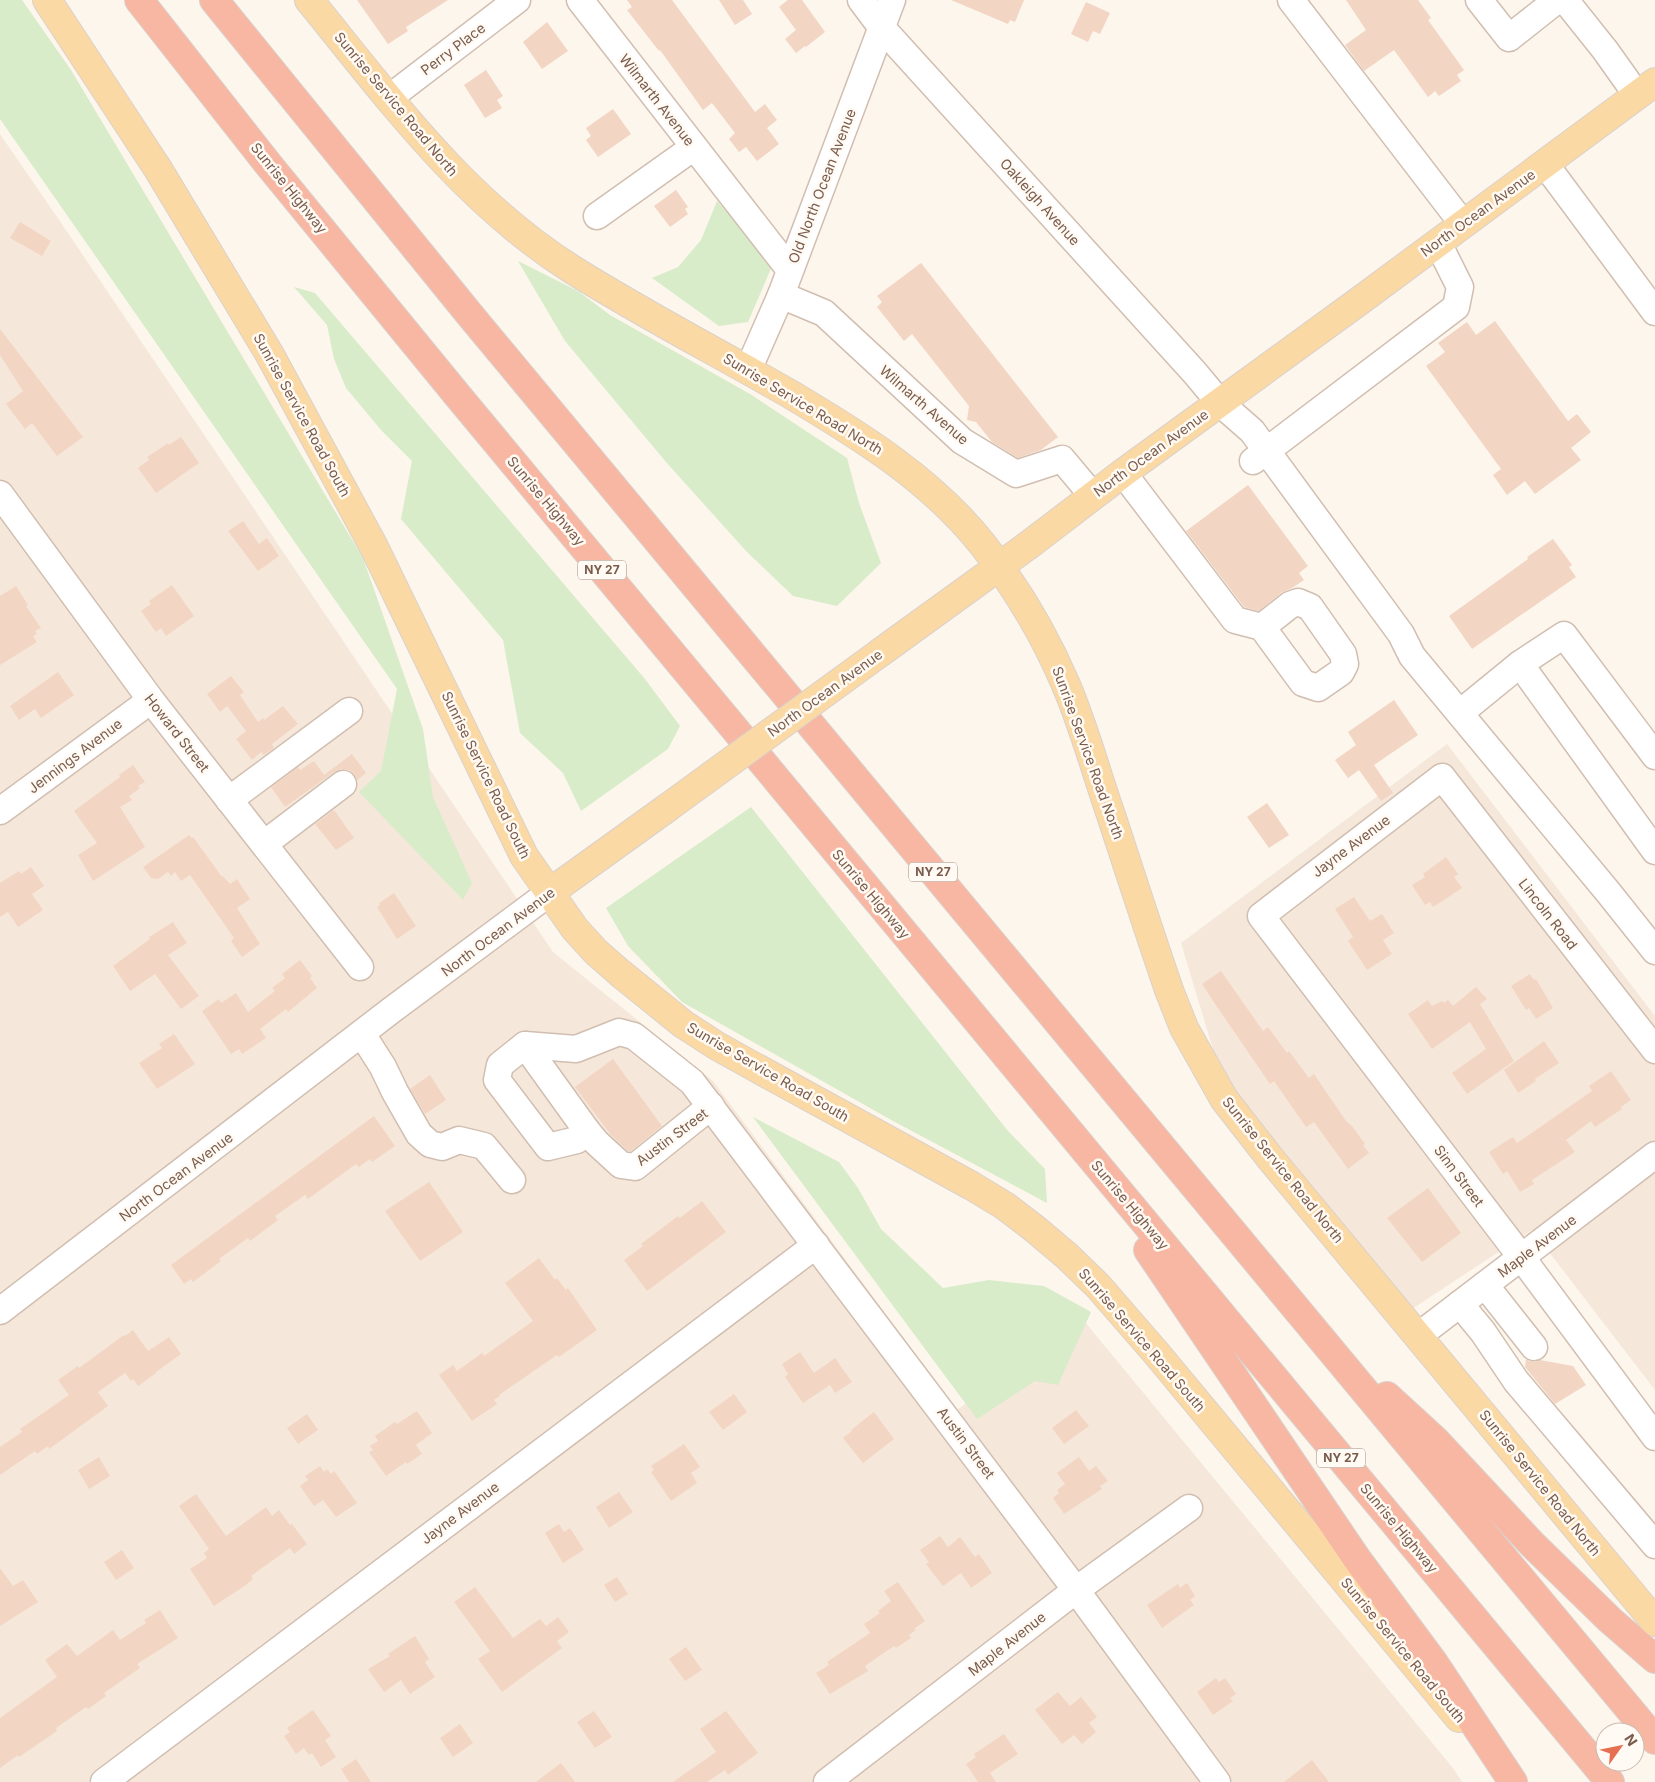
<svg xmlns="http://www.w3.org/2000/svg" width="1655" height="1782" viewBox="0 0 1655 1782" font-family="Inter,sans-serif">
  <rect width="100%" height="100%" fill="#fdf6ec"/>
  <!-- residential -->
  <g fill="#f5e8da">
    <path d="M0,134l68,99 485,719 160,129 244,329 123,-94 373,452 9,14h-1462z"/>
    <path d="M1447,744l208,272v374l-123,-160 -120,79 -191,-233 -40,-133z"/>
  </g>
  <!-- green -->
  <g fill="#d8ecc9">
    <path d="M0,0h22l49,70 292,488 60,171 10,68 39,86 -9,17 -104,-108 22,-21 16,-82 -397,-570z"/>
    <path d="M717,201l56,63 -25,58 -29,4 -67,-48 26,-11 23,-27z"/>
    <path d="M518,261l60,30 32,24 140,79 97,64 12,45 22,60 -44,43 -44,-10 -47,-45 -80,-89 -101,-121z"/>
    <path d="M294,287l21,6 330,386 35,47 -12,23 -87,62 -18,-38 -43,-40 -17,-93 -102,-121 11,-58 -31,-31 -35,-42 -12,-29 -7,-34z"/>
    <path d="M751,807l257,324 37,38 2,34 -154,-82 -211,-119 -54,-56 -22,-38z"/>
    <path d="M753,1117l86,45 19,26 23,41 62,59 46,-8 55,6 47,26 -33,73 -23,-4 -58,38z"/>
  </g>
  <!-- building -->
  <g fill="#f3d5c3">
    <path d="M357,0h91l-42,27 2,4 -20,13z"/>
    <path d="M627,0h45l83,112 10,-8 12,16 -10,8 12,16 -22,17 -11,-14 -7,5 -10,-13 6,-6 -23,-30 -9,7 -43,-60 -1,1 -32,-41 5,-3z"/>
    <path d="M719,0h24l9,14 -17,11z"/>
    <path d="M788,0h14l23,32 -19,15 -1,-1 -9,7 -11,-14 11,-9 -17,-23z"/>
    <path d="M951,0h73l-9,22 -5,-2 -2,4z"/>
    <path d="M1346,0h72l13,18 -3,2 36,50 -7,5 4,6 -22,15 -4,-5 -7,6 -34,-47 -30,21 -19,-26 21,-15z"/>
    <path d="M1086,2l24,11 -10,21 -7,-3 -5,11 -17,-8z"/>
    <path d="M547,22l21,29 -26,18 -19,-27z"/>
    <path d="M486,70l17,26 -6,4 5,8 -17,10 -21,-33z"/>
    <path d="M613,109l18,25 -33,23 -12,-17 5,-4 -5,-8z"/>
    <path d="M676,190l12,17 -3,2 3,5 -18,13 -16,-21z"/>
    <path d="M20,222l31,19 -9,15 -32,-18z"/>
    <path d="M921,263l137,174 -17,13 -23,8 -26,-16 -16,-20 -9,-2 2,-14 -57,-72 -8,7 -27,-34 5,-5 -5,-6z"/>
    <path d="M1495,321l73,100 9,-7 14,18 -20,16 10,12 -46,34 -10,-13 -18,14 -14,-20 8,-6 -75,-103 19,-14 -7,-9 29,-21 9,13z"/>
    <path d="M0,329l83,108 -26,19 -25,-33 -7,6 -19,-25 17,-13 -23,-36z"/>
    <path d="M181,437l18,26 -43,30 -18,-25 11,-8 -2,-3 21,-14 1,2z"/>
    <path d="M1248,485l60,81 -9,7 5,7 -12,8 -11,5 -22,18 -15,-4 -58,-76z"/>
    <path d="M243,521l16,23 8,-6 12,18 -21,15 -30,-40z"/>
    <path d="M1553,539l19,26 -3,2 7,10 -104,72 -23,-33 79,-57 -1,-2z"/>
    <path d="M172,585l22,31 -28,20 -5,-8 -5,4 -15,-21 10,-7 -2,-3z"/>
    <path d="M16,586l12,19 -2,1 15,22 -6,3 2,3 -4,2 4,6 -37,23v-69z"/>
    <path d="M58,672l16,23 -33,23 -6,-9 -16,11 -9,-14z"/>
    <path d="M231,676l13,16 -4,3 18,27 5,-4 1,2 19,-14 15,18 -26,20 2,4 -10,7 -3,-3 -9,8 -16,-21 10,-8 -19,-25 -7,6 -13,-18z"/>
    <path d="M1394,700l24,35 -44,30 19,28 -12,8 -22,-31 -11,8 -13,-18 21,-15 -8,-13z"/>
    <path d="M352,754l14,19 -9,7 -2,-5 -6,-5 -8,-1 -7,3 -49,35 -14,-20 27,-20 2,3 14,-9 10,14z"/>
    <path d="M133,765l12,17 -7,4 2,2 -11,8 3,4 -12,7 25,40 -52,34 -15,-26 19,-12 -23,-32 46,-34 -1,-2z"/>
    <path d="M1267,803l22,32 -20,13 -22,-31z"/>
    <path d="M334,810l20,28 -18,12 -21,-26z"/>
    <path d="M189,835l3,3 1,-1 29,40 1,-1 7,8 7,-5 13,20 -13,9 23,36 -18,13 -11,-16 3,-3 -44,-63 -9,6 -6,-9 -4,4 -3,-4 -10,7 -7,-1 -8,-11z"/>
    <path d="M1446,857l12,17 -4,3 8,11 -29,19 -3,-5 -5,3 -13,-20 13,-8 -2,-3z"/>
    <path d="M31,867l13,19 -12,8 11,16 -25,17 -10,-15 -8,5v-34l19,-12 2,3z"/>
    <path d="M394,893l22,33 -19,13 -20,-32 3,-2 -1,-2z"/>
    <path d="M1354,897l16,24 12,-7 12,19 -11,7 9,14 -25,16 -19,-29 5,-4 -18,-28z"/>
    <path d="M173,922l14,21 -19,12 31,41 -18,13 -26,-35 -25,17 -17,-25 37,-27 -1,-2z"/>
    <path d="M300,960l12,16 -2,2 7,10 -29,24 -2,-3 -26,20 6,9 -24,16 -3,-5 -8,5 -29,-43 17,-12 2,4 15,-10 12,19 27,-21 -3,-3 13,-10 -3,-4z"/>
    <path d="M1221,971l42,60 5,-4 19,26 2,-2 20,27 5,-4 32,47 6,5 13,18 -2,1 6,8 -21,16 -34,-47 -8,5 -32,-46 -4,3 -57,-83 -11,-17z"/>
    <path d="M1530,974l4,6 2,-1 17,29 -17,11 -7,-11 -3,2 -15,-24z"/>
    <path d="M1476,987l11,12 -7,5 34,57 -47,33 -15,-21 34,-24 -16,-27 -38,27 -24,-35 20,-14 4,6 10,-5 2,2 4,-3 5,6z"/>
    <path d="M174,1034l21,30 -38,25 -18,-26 23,-15 -3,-4z"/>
    <path d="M1544,1041l15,22 -24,16 1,2 -18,12 -14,-23z"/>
    <path d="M613,1059l49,67 -31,25h-3l-17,-16 -36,-48z"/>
    <path d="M1611,1071l20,29 -10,7 1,2 -27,18 -4,-6 -25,19 9,12 -43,28 2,4 -14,8 -13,-21 -4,3 -14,-22 24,-15 4,6 75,-52 -3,-5z"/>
    <path d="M430,1075l16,25 -21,14 -15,-25z"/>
    <path d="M374,1116l21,30 -23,16 -2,-3 -11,8 -3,-3 -48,35 -3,-4 -30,21 3,4 -28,21 -2,-3 -29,21 2,2 -28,21 -2,-3 -7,5 -13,-19z"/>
    <path d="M429,1182l34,50 -43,29 -35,-50z"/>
    <path d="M1428,1188l33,45 -39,29 -35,-44z"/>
    <path d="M702,1201l24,31 -79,59 -23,-31 19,-14 -2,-2 37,-28 2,2z"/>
    <path d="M539,1258l16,22 2,-2 9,12 2,-2 29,42 -38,27 -2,-2 -58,40 1,1 -6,4 3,4 -25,17 -33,-46 14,-10 4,6 25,-18 2,3 49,-35 -28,-38z"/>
    <path d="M133,1330l15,21 21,-14 12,17 -25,18v1l-18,13 -5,-7 -2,2 -6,-8 -27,19 10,14 -59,43 -1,-3 -11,8 -2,-3 -35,24v-28l22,-15 -2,-3 49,-34 -11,-15 20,-14 1,2 45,-33 1,1z"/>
    <path d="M800,1352l14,21 21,-15 17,24 -17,11 -5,-8 -27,18 -18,-26 3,-3 -6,-10z"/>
    <path d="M1526,1359l3,2 7,1 4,-2 33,6 13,19 -31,19 -30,-37z"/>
    <path d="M734,1394l13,18 -24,18 -14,-18z"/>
    <path d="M1076,1410l13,16 -25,18 -12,-16z"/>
    <path d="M417,1411l15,22 -16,12 6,9 -15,10 -1,-2 -20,14 -17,-24 4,-2 -3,-4 8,-5 -3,-5 20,-14 2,2z"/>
    <path d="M874,1412l20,27 -31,24 -20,-25 9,-7 -1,-1z"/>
    <path d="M307,1414l11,16 -20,14 -11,-16z"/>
    <path d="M684,1444l16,23 -9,6 6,10 -26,18 -20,-29 3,-2 -3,-4z"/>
    <path d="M99,1457l11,19 -21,13 -11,-19z"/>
    <path d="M1079,1457l10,14 7,-5 12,15 -8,5 2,3 -38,25 -11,-16 6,-5 -2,-3 8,-6 -8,-11z"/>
    <path d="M320,1466l4,6 3,-3 4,5 3,-3 23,32 -21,14 -13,-17 -9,6 -14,-20 8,-6 -3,-4z"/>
    <path d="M619,1492l14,20 -24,16 -13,-21z"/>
    <path d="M196,1494l30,42 40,-29 6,9 7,-6 11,15 2,-1 15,20 -13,10 -4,-6 -39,28 2,3 -7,6 -32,21 -24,-37 17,-11 -3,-5 5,-4 -30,-43z"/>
    <path d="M559,1524l5,8 6,-4 14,22 -21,13 -18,-30z"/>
    <path d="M940,1536l8,11 12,-10 15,20 4,-3 13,19 -21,15 -10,-15 -18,13 -17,-22 3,-2 -9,-12z"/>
    <path d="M122,1550l12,18 -18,12 -12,-18z"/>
    <path d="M0,1568l13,18 10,-6 15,22 -38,24z"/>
    <path d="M617,1577l11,17 -13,8 -11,-17z"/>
    <path d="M898,1582l27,39 -11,8 2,1 -7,5 2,3 -15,10 -2,-2 -29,20 3,5 -38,23 -14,-21 13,-8 -2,-3 43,-29 -6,-9 16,-11 -2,-2 13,-10 -7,-10z"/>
    <path d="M1187,1583l8,13 -5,4 4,5 -32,23 -15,-23 31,-21 2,4z"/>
    <path d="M475,1587l38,51 27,-19 6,7 12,-9 11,15 -12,9 5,7 -60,44 -24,-33 12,-8 -36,-49z"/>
    <path d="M160,1610l18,28 -41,26 3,4 -36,25 2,3 -18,13 -2,-2 -30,21 1,3 -38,26 -1,-2 -18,13v-50l57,-41 -12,-17 22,-16 10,12 36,-26 7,10 26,-17 -2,-3z"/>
    <path d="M415,1636l14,23 -4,3 10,15 -25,17 -9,-14 -17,12 -16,-23 22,-13 -2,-2z"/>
    <path d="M686,1647l16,23 -17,11 -16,-22z"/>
    <path d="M1216,1678l3,4 6,-4 11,16 -6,4 3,3 -20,14 -16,-23z"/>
    <path d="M1058,1692l12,14 11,-9 16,20 -8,6 7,9 -14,12 -8,-9 -12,9 -27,-34z"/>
    <path d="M313,1710l18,26 -6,4 11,17 -15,10 -9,-14 -3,2 -5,-7 -8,6 -12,-18 6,-4 -3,-4z"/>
    <path d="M594,1711l18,26 -17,11 -18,-26z"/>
    <path d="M726,1711l32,42 -30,22 -3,-5 -18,12h-34l43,-30 -16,-23z"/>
    <path d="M460,1724l13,19 -20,14 -13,-19z"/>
    <path d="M1004,1734l14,20 -28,19 6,9h-18l-12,-18 10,-7 -2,-3z"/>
    <path d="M356,1759l15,23h-22l-8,-13z"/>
    <path d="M1312,1760l17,22h-45z"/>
    <path d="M561,1763l14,19h-39z"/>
  </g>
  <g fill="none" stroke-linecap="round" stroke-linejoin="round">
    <defs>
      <g id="minor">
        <path d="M580,0l210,270"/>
        <path d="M861,0l21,28 313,345 25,30 32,28 149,203 11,22 196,236 47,59"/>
        <path d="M1291,0l172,224"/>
        <path d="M1479,0l30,38 48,-38"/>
        <path d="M1565,0l40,50 32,45"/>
        <path d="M389,98l128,-98"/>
        <path d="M1545,164l110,148"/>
        <path d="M597,216l97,-69"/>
        <path d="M781,295l43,18 138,128 54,33 46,-15 31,37"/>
        <path d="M748,370l33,-75 111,-295"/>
        <path d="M1253,461l203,-154 4,-20 -22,-44"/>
        <path d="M1123,473l112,147 27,7 41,56 15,5 23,-16 4,-8 -2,-10 -33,-47 -12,-5 -8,3 -28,22"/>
        <path d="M0,494l151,206 209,267"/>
        <path d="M1460,713l60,-49"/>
        <path d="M1655,756l-91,-121 -44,29 135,187"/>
        <path d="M229,800l120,-89"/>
        <path d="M0,811l151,-111"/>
        <path d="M264,844l79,-60"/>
        <path d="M362,1034l21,33 12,25 24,42 11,10 12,3 17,-7 25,6 28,34"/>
        <path d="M525,1045l62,86 10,12 24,22 14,2 76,-61"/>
        <path d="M1655,1050l-213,-273 -181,139 261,342 133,179"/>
        <path d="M587,1131l-10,9 -29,7 -51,-67 3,-15 25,-20 51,4 43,-17 15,4 58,46 384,508 141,192"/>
        <path d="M1485,1285l49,62"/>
        <path d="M1460,1304l23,28 33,49 139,164"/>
        <path d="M0,1311l393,-302 156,-116"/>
        <path d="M1418,1336l237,-181"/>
        <path d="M104,1782l712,-537"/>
        <path d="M827,1782l249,-192 113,-82"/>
      </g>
      <g id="major">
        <path d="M47,0l111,169 112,186 104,192 150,309 51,73 21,23 24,21 63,51 34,22 36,20 219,120 33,20 30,23 32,27 31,30 59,68 302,364"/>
        <path d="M309,0c80,98 153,199 261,268 71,45 147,84 220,126 69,41 142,86 193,151 33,42 62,91 83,140 18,42 30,87 45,130 19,58 38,117 58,175l15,38 40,71 46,59 385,464"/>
        <path d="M881,652l149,-108 93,-71 235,-171 297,-220"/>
        <path d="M549,893l118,-85"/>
      </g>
      <g id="highway">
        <path d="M139,0l129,164 190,232 1152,1386"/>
        <path d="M214,0l256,315 1185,1425"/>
        <path d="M1148,1250l209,309 77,104 79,119"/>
        <path d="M1387,1396l48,44 97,104 78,76 45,39"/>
      </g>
    </defs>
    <!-- minor casing -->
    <use href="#minor" stroke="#d1beb0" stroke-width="29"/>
    <!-- major casing -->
    <use href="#major" stroke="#dad1cd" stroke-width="30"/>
    <!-- highway casing -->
    <use href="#highway" stroke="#dad1cd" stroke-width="30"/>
    <!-- minor -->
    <use href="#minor" stroke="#fff" stroke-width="26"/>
    <!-- major -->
    <use href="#major" stroke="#fbd9a5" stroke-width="28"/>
    <!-- highway -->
    <use href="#highway" stroke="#f7b7a3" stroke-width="28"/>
    <defs>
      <path id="major-bridge" d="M667,808l214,-156"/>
    </defs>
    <!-- major-bridge casing -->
    <use href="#major-bridge" stroke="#dad1cd" stroke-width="30" stroke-linecap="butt"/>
    <!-- major-bridge -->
    <use href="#major-bridge" stroke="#fbd9a5" stroke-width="28"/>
  </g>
  <g text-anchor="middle" stroke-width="5" stroke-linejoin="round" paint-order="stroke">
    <!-- shield labels -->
    <g fill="#fffaf3" stroke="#a28b7f" stroke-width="1">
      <rect x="578" y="560.5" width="48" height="19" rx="4"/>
      <rect x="909" y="862.5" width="48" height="19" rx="4"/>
      <rect x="1317" y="1448.5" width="48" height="19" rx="4"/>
    </g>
    <g font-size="12" font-weight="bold" fill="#7a5c4d">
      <text x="602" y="574">NY 27</text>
      <text x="933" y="876">NY 27</text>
      <text x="1341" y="1462">NY 27</text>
    </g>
    <!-- street labels -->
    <g font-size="14" fill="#7a5c4d" stroke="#fffaf3">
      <text transform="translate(453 49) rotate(-37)" y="5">Perry Place</text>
      <text transform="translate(657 100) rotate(52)" y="5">Wilmarth Avenue</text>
      <text transform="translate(396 104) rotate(50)" y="5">Sunrise Service Road North</text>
      <text transform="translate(822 186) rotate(-69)" y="5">Old North Ocean Avenue</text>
      <text transform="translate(289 188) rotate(51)" y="5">Sunrise Highway</text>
      <text transform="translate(1040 202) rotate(48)" y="5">Oakleigh Avenue</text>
      <text transform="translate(1478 213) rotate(-36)" y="5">North Ocean Avenue</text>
      <text transform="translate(803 404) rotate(31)" y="5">Sunrise Service Road North</text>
      <text transform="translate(924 405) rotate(41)" y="5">Wilmarth Avenue</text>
      <text transform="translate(302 415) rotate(61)" y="5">Sunrise Service Road South</text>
      <text transform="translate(1151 453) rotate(-36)" y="5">North Ocean Avenue</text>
      <text transform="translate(546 501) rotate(50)" y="5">Sunrise Highway</text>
      <text transform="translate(825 693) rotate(-36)" y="5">North Ocean Avenue</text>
      <text transform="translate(177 733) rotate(52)" y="5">Howard Street</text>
      <text transform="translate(1088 753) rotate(70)" y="5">Sunrise Service Road North</text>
      <text transform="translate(75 756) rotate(-37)" y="5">Jennings Avenue</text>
      <text transform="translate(486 775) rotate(64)" y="5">Sunrise Service Road South</text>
      <text transform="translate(1351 846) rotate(-37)" y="5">Jayne Avenue</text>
      <text transform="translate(871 894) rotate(50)" y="5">Sunrise Highway</text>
      <text transform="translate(1548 914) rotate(52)" y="5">Lincoln Road</text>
      <text transform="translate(498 932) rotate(-37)" y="5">North Ocean Avenue</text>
      <text transform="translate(768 1072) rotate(30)" y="5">Sunrise Service Road South</text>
      <text transform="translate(672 1137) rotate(-37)" y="5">Austin Street</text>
      <text transform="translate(1283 1170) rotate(51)" y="5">Sunrise Service Road North</text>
      <text transform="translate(1459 1176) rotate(53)" y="5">Sinn Street</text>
      <text transform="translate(176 1177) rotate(-37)" y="5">North Ocean Avenue</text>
      <text transform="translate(1130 1205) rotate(50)" y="5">Sunrise Highway</text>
      <text transform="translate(1537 1246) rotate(-37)" y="5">Maple Avenue</text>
      <text transform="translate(1142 1340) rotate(49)" y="5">Sunrise Service Road South</text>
      <text transform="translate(966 1443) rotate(53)" y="5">Austin Street</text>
      <text transform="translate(1540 1483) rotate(51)" y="5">Sunrise Service Road North</text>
      <text transform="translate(460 1513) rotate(-37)" y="5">Jayne Avenue</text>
      <text transform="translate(1399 1528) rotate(50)" y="5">Sunrise Highway</text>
      <text transform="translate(1007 1644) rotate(-38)" y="5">Maple Avenue</text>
      <text transform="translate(1403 1650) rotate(50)" y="5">Sunrise Service Road South</text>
    </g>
  </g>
  <!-- north arrow -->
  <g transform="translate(1620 1747) rotate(57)"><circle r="24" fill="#fffaf3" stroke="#cabbb1"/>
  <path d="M0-4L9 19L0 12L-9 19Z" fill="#e76f51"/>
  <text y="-8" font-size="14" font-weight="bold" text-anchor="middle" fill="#7a5c4d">N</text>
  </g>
</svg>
